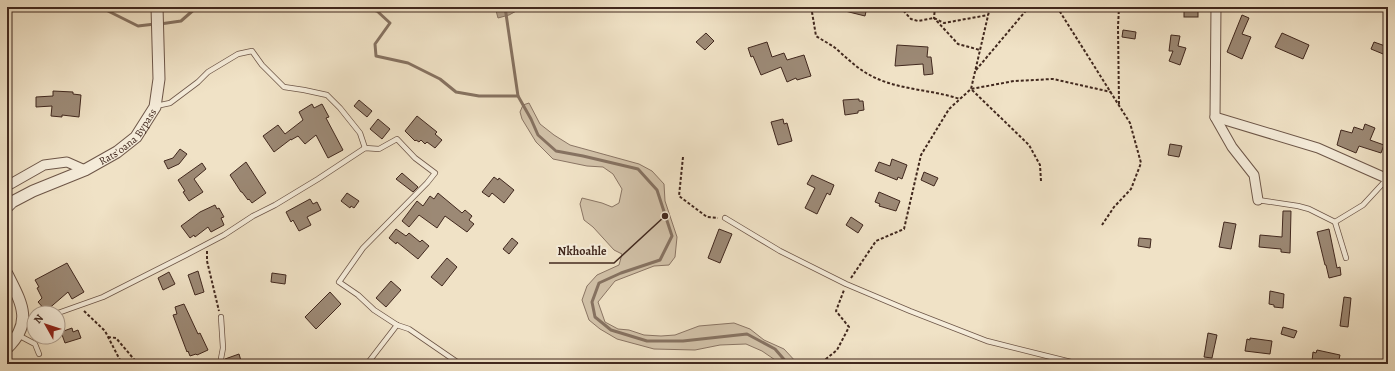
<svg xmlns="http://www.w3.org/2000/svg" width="1395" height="371" viewBox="0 0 1395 371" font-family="Alegreya,serif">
  <rect width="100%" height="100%" fill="#f0e2c6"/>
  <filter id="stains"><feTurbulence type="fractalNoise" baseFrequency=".005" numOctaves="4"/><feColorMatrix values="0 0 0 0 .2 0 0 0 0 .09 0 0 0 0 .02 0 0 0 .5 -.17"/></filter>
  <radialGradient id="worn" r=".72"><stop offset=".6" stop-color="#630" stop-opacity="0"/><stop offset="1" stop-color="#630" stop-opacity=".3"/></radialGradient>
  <!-- green -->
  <path fill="#d2c2a9" stroke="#8a7564" d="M529,103l11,21 14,11 16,10 69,19 13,7 12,13 1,17 12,36 -2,20 -6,8 -15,1 -39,15 -17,21 7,20 13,7 11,1 15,5 17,1 14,-1 24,-9 35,-3 16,6 14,11 20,9 14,15h-17l-19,-13 -16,-7 -26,1 -25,5 -41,-1 -37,-10 -17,-10 -11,-9 -7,-20 5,-14 10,-11 22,-10 3,-11 -8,-4 -21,-23 -9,-7 -4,-16 2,-6 20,5 10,4 7,-4 3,-14 -9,-15 -10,-7 -16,-1 -34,-7 -17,-17 -14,-23 -2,-7 3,-7z"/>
  <!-- water -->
  <path fill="#b4a38d" stroke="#867261" d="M495,7h23l2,2 -11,6 -11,3z"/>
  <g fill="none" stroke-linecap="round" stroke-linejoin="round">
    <!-- stream -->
    <g stroke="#867261" stroke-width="3">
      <path d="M93,7l11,2 34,17 17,-2"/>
      <path d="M320,7l1,2 9,-2"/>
      <path d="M362,7l15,4 13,12 -15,21 1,12 32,7 32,16 16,13 23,4h39"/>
      <path d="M505,7l13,89 13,23 7,16 18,16 27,5 55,13 19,21 15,46 -12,24 -39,13 -22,10 -7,19 3,15 16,13 36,11h36l64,-7 28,15 13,15"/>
      <path d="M7,9l11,-2"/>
      <path d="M160,24l21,-3 16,-14"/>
    </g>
  </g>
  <!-- building -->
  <g fill="#9c8975" stroke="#41281e">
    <path d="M841,7h26l-2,9 -24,-6z"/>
    <rect x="1184" y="9" width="14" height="8"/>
    <path d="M1242,15l7,3 -7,16 9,3 -9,22 -15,-7z"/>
    <path d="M1123,30l13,2 -1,7 -13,-2z"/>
    <path d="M706,33l8,8 -9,9 -9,-8z"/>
    <path d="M1282,33l27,12 -6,14 -28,-12z"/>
    <path d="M1171,35l9,1 -2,10 8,2 -6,17 -11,-4 4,-10h-4z"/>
    <path d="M767,42l5,15 12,-4 3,7 17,-5 7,21 -14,4 -1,-2 -9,4 -6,-15 -20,8 -8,-19 -2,1 -3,-9z"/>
    <path d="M1374,42l14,5v9l-17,-7z"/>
    <path d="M897,45l31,2 -1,10h4l2,17 -9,1 -1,-11 -28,2z"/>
    <path d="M53,91l20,1v2l8,1 -2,22 -17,-2v2l-11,-1 1,-10 -16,1v-10l17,-1z"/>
    <path d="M859,99v2h4l1,9 -6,1v2l-13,2 -2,-15z"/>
    <path d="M359,100l13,11 -5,6 -13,-11z"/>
    <path d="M312,104l2,4 8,-4 7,13 -3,1 17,32 -15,8 -12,-23 -11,9 -7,-8 -7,4v-1l-17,13 -11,-16 15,-11 7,9 18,-14 -4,-8z"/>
    <path d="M417,116l20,16 -2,2 7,6 -7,8 -8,-6 -2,2 -4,-4 -2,2 -3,-2 -1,1 -10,-10z"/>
    <path d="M378,119l12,10 -8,10 -12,-10z"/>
    <path d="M783,119l1,5 3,-1 5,18 -14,4 -7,-23z"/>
    <path d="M1365,124l10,4 -5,12 14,5 -3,8 -22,-7 -3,7 -19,-8 4,-15 11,3 2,-6 9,3z"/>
    <path d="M1170,144l12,2 -3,11 -11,-2z"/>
    <path d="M180,149l7,5 -8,10 -11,5 -4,-8 9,-3z"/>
    <path d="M892,159l15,6 -5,14 -4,-2 -1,3 -22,-9 4,-9 11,4z"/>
    <path d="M246,162l20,31 -14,10 -3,-4 -1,1 -6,-8h-1l-11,-17z"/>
    <path d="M202,163l4,6 -12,10 9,13 -14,9 -6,-9 2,-1 -7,-11z"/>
    <path d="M924,172l14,6 -4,8 -13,-6z"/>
    <path d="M402,173l16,14 -5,5 -17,-13z"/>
    <path d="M812,175l22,10 -4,10 -3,-2 -10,21 -12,-6 10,-20 -8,-4z"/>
    <path d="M494,177l4,3 1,-2 15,12 -10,13 -12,-10 -3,4 -7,-5z"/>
    <path d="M879,192l21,9 -4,10 -17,-5 1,-2 -5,-2z"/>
    <path d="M347,193l12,8 -5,7 -3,-2 -1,2 -9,-7z"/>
    <path d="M438,193l24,20 3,-3 7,6 -3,4 5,4 -7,8 -22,-16 -8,12 -18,-13 -10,12 -7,-6 15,-20 6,5 7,-10 4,3z"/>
    <path d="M310,199l3,5 4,-2 4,8 -14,7 4,8 -12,6 -6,-11 -2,2 -5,-10z"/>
    <path d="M215,205l2,4 2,-1 5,9 -3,1 3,7 -13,7 -3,-5 -13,10 -1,-2 -4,3 -9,-12 19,-14z"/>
    <path d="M1283,211h8l-1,42 -9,-1v-3l-22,-2 1,-12 22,2z"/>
    <path d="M851,217l12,8 -5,8 -12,-8z"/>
    <path d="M1224,222l12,2 -5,25 -12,-2z"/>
    <path d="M396,229l10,7 3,-3 11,9 2,-2 7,6 -11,13 -21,-17 -1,2 -7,-6z"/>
    <path d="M719,229l13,5 -12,29 -12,-5z"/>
    <path d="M1329,229l8,39 3,-1 1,8 -12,3 -3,-13h-1l-8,-33z"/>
    <path d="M512,238l6,5 -9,11 -6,-5z"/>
    <path d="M1139,238l12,1 -1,9 -12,-2z"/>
    <path d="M447,258l10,9 -15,19 -11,-9z"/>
    <path d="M67,263l17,29 -12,7 -4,-7 -22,19 -8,-9 4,-4 -5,-10 2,-1 -4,-7z"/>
    <path d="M198,271l6,21 -9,3 -7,-20z"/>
    <path d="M169,272l6,12 -12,6 -5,-12z"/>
    <path d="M272,273l14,2 -1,9 -14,-2z"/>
    <path d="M391,281l10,9 -15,17 -10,-9z"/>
    <path d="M1270,291l14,3 -1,14 -9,-1v-2l-5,-1z"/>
    <path d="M330,292l11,12 -25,25 -11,-12z"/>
    <path d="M1344,297l7,1 -3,29 -8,-1z"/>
    <path d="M184,304l14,30 2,-1 8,17 -11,5 -1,-1 -6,2 -2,-5 -1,1 -14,-37 4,-1 -2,-7z"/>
    <path d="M1283,327l14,4 -3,7 -13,-4z"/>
    <path d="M72,328l1,4 5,-2 3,8 -16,5 -4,-11z"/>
    <path d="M1208,333l9,2 -5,23 -8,-1z"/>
    <path d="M1250,338l22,3 -2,13 -25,-3 2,-12 3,1z"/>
    <path d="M1317,350l23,5 -2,9 -17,-4v2l-9,-1 1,-9 3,1z"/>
    <path d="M239,354l3,10h-18l1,-5z"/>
  </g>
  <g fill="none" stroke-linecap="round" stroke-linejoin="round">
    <defs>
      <g id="service">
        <path d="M156,106l14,-3 28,-21 10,-10 30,-18 14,-3 10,14 22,22 20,3 23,5 13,13 20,25 5,15"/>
        <path d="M1258,200l40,6 11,3 26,13 28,-17 24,-26"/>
        <path d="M725,218l55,33 66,33 64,27 77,30 92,23"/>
        <path d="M1335,222l11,36"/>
        <path d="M58,313l45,-16 83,-42 38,-20 29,-19 22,-11 43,-26 47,-31 14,1 18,-10 18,19 20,15 -8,10 -64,65 -24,34 19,13 16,15 23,15 12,4 51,35"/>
        <path d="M23,324h11"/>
        <path d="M18,335l17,9 4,10"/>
        <path d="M220,364l3,-16 -2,-31"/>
        <path d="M367,364l30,-39"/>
      </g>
      <g id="minor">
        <path d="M1216,7l-1,110 17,30 22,28 4,25"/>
        <path d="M1215,117l103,31 70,31"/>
        <path d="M7,186l37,-21 23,-3 18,8"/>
      </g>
      <g id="tertiary">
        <path id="s1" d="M7,207l5,-5 21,-11 52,-21 32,-18 19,-15 19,-30 4,-28 -2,-72"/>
        <path d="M7,274c14,28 27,48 0,74"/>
      </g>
    </defs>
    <!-- service casing -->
    <use href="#service" stroke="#6d5648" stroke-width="6"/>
    <!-- minor casing -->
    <use href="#minor" stroke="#6d5648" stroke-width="11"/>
    <!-- tertiary casing -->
    <use href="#tertiary" stroke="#6d5648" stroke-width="13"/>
    <!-- path -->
    <g stroke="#41281e" stroke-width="2" stroke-dasharray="3 2" stroke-linecap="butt">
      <path d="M813,7l-1,5 4,24c6,4 12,7 18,11 11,9 21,20 34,27 27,16 62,15 92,25"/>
      <path d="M900,7l11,12 7,2 16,-3 10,5 44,-8"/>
      <path d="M935,7l-1,11 24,26 22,6"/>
      <path d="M1057,7l73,116 11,40 -10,26 -17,18 -12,18"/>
      <path d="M976,70l53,-63"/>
      <path d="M1119,104l-1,-77 1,-20"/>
      <path d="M683,157l-4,39 28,21 11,1"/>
      <path d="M1041,181l-1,-16 -11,-20 -58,-56 43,-8 39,-2 58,13"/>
      <path d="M207,251v10l12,50"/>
      <path d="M851,278l25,-37 28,-12 17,-74 28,-46 22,-20 19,-82"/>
      <path d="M84,311l21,20 17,33"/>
      <path d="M108,337l8,1 22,26"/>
      <path d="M824,364l2,-5 11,-9 12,-23 -13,-16 8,-21"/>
    </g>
    <!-- service -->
    <use href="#service" stroke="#f5ecda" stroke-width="4.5"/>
    <!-- minor -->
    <use href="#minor" stroke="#f5ecda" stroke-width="9"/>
    <!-- tertiary -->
    <use href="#tertiary" stroke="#f5ecda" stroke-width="11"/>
  </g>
  <g text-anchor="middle" stroke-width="4" stroke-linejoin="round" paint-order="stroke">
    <!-- street labels -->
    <g font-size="11" fill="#41281e" stroke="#f5ecda">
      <text dy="4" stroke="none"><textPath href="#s1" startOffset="142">Rats'oana Bypass</textPath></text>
    </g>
  </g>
  <!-- callouts -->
  <path fill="none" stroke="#41281e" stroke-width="1.5" d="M665 216L614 263H549"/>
  <circle fill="#41281e" stroke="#f5ecda" stroke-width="1.5" cx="665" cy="216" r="4"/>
  <g font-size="12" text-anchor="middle" font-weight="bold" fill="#41281e" stroke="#f5ecda" stroke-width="4" stroke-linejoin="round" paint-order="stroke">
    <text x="582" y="255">Nkhoahle</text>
  </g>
  <!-- margin -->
  <rect width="1395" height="371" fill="none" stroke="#f0e2c6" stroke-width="24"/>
  <rect x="8" y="8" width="1379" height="355" fill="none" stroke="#41281e" stroke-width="2"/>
  <rect x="12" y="12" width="1371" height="347" fill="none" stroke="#41281e"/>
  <!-- north arrow -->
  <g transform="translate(46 325) rotate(309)"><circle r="19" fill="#f5ecda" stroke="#ad9e8f"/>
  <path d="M0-3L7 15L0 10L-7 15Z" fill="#8f2418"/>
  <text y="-6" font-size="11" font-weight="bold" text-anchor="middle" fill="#41281e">N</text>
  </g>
  <rect width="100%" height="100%" filter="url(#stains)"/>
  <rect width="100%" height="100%" fill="url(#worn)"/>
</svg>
